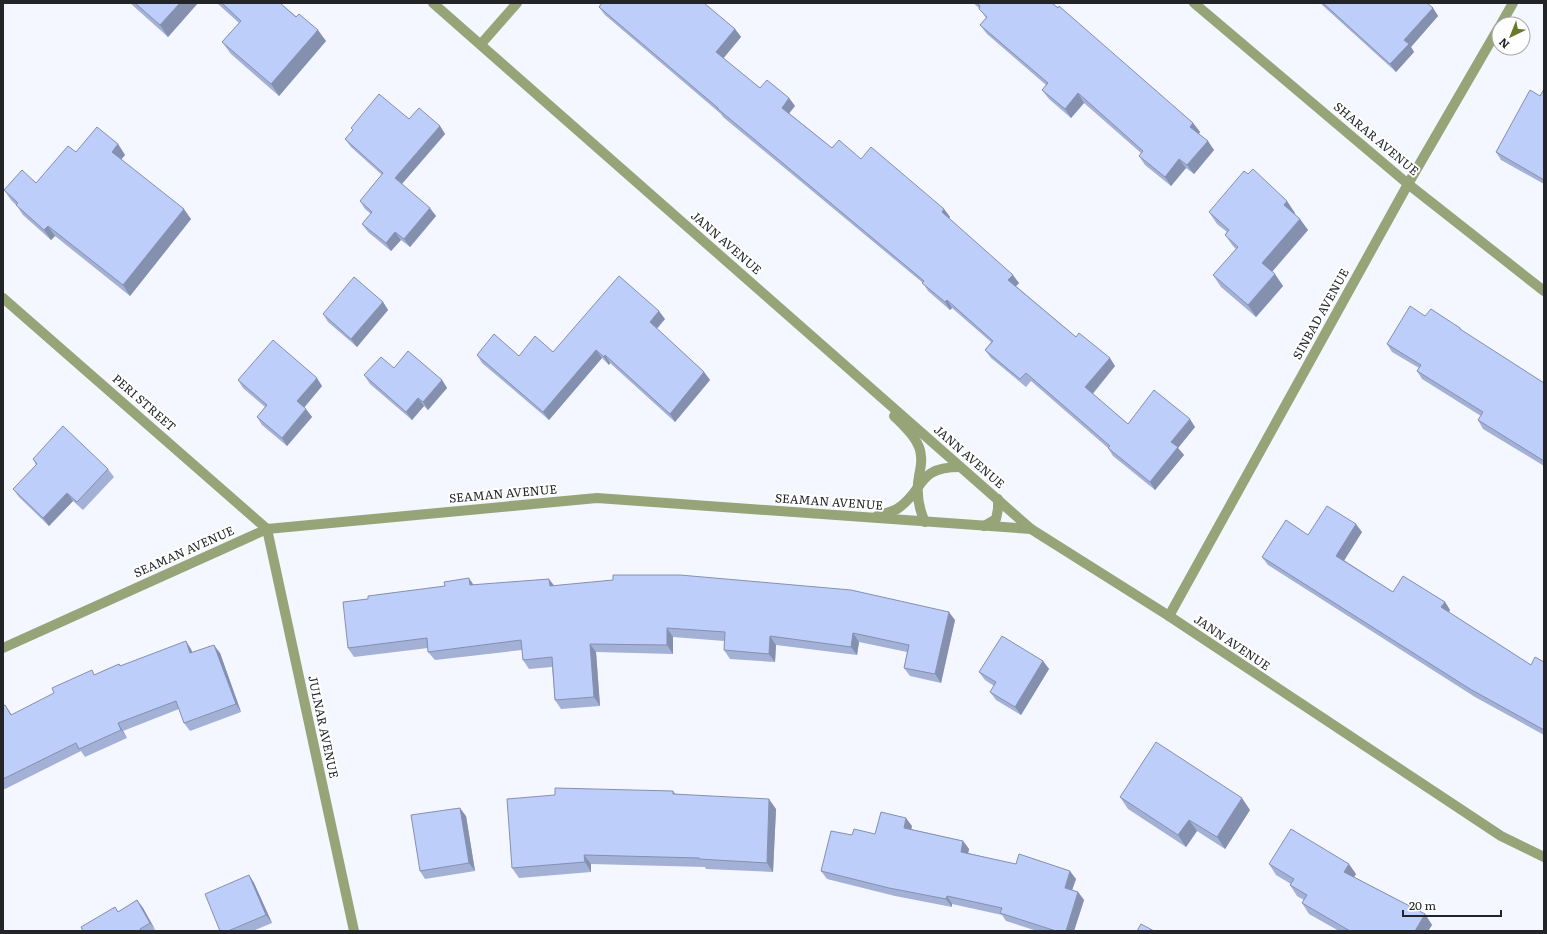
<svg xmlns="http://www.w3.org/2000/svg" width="1547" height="934" viewBox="0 0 1547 934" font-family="Literata,serif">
  <rect width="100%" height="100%" fill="#f4f7ff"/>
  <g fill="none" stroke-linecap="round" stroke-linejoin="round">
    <!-- street -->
    <g stroke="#97a478" stroke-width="10">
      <path d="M433,3l598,526 138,87 332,220 43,21"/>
      <path d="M1194,3l214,181 136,107"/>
      <path d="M1501,24l12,-21"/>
      <path d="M481,44l36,-41"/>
      <path d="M3,298l264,231 87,402"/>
      <path d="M894,416c11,11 27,25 27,41 1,6 -1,13 -2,19 -3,16 -1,31 6,46"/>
      <path d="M877,516c6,-2 14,-4 20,-7 29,-19 18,-42 63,-42"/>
      <path d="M984,526l12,-7 2,-10v-10"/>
      <path d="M1169,616l239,-432 91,-157"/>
      <path d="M3,648l264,-119 330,-31 434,31"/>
    </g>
  </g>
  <!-- wall -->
  <g fill="#a3b1d7">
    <path d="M130,3h68l-30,34z"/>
    <path d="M217,3h63l46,38 -47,55 -48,-42 -9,-12 17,-19z"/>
    <path d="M973,3h79l141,120 7,9 -1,2 15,16 -20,24 -8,-6 -15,18 -26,-21 -6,-9 2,-3 -57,-50 -13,15 -22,-19 -7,-9 4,-5 -59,-51 -7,-9 6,-7 -7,-10z"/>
    <path d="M1320,3h107l6,5 5,8 -27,31 3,5 -18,20z"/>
    <path d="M599,7l136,22 6,8 -18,21 37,30 29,10 6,8 -6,7 43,35 29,11 83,50 6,8 -1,1 70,65 -3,3 60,51 39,29 -22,28 35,30 67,3 -17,21 6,7 -29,35 -42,-34 -5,-8 -77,-67 -5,6 -35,-29 -6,-8 6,-8 -39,-34 -2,2 -22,-19 -5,-8 -200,-166 -2,-3 -116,-99z"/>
    <path d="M1544,89v95l-43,-24 -5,-8 44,-56z"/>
    <path d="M409,119l31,7 5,8 -43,50 34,32 -26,31 -9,-7 -10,11 -23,-19 -6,-8 9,-10 -6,-5 -5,-8 22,-26 -31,-28 -6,-8 8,-9 -2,-2z"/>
    <path d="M118,144l7,11 -4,4 70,60 -61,77 -75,-60 -4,4 -28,-25 -6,-9 -6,-6 -7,-10 32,-7 40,-31z"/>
    <path d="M1209,212l86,1v1l13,16 -36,42 11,14 -27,31 -35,-30 -8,-12 23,-26 -3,-3 -8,-11 2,-3 -10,-8z"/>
    <path d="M383,302l5,8 -31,37 -29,-25 -5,-8z"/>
    <path d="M1425,316l35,12 3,4 81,51v83l-61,-37 -5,-9 3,-4 -59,-37 -5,-8 2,-3 -27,-16 -5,-8z"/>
    <path d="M665,319l-8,10 47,43 6,8 -35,42 -65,-59 -1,2 -7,-7 -53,62 -67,-57 -5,-8 42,1 34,-4z"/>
    <path d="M394,368l48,12 5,8 -19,22 -4,-4 -12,14 -42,-36 -6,-9z"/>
    <path d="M238,380l84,6 -18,21 8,10 -25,29 -25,-21 -5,-8 8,-10 -22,-19z"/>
    <path d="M33,459l75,10 6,8 -31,33 -10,-9 -24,25 -30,-29 -6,-8 23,-24z"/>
    <path d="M1362,532l-18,28 49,32 52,10 5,8 -1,2 82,53 13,-3v73l-69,-38 -207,-132 -6,-8 46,-22z"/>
    <path d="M474,585l80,1 401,34 -14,63 -31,-7 -6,-8 3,-16 -48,-10 -2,13 -81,-10 -1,17 -45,-3 -6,-9v-9l-51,-4v17l-77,-2 4,54 -39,3 -6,-9 -3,-33 -23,2 -6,-9 -1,-10 -87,10 -7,-8v-4l-74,9 -6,-9 20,-49z"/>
    <path d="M191,649l1,4h28l21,59 -51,19 -6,-8 -5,-14 -56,22 4,7 -42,19 -4,-6 -78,39v-84l2,-1 7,10 107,-51 2,2z"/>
    <path d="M1043,661l6,8 -28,46 -25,-15 -6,-8 4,-6 -9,-6 -6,-8z"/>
    <path d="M673,791l3,3 100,15 -3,63 -67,-3 -1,-2 -114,-3v8l-72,6 -7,-10z"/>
    <path d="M1120,797l130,13 -25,39 -28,-18 -11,16 -58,-38z"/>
    <path d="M466,816l9,55 -50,8 -5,-8z"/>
    <path d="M912,826l-1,3 52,12 6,8 -1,4 108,26 -4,11 6,2 6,8 -10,31h-37l-31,-10 -4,-6 -50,-11v3l-57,-11 -68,-17 -6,-8 54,-37z"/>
    <path d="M1269,864l87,10 -2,3 71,37 7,11 -4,6h-89l-30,-17 -7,-11 2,-3 -7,-4 -7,-11 1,-1 -15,-9z"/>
    <path d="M249,875l5,8 18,40 -19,8h-33z"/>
    <path d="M137,900l6,8 12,23h-72l32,-24 3,5z"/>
  </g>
  <!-- shaded-wall -->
  <g fill="#8590af">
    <path d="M180,3h18l-30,34 -8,-12z"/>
    <path d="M1433,8l5,8 -27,31 3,5 -18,20 -6,-8 14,-24z"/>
    <path d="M735,29l6,8 -19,23 -6,-8z"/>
    <path d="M318,30l8,11 -47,55 -8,-12z"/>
    <path d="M1078,93l6,10 -13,15 -6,-9z"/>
    <path d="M789,98l6,8 -8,10 -5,-8z"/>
    <path d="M1193,123l7,9 -3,4 -7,-9z"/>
    <path d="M440,126l5,8 -45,52 -5,-8z"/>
    <path d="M1208,141l6,9 -20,24 -7,-9z"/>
    <path d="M118,144l7,11 -6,7 -7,-10z"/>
    <path d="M1179,159l7,9 -15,18 -6,-9z"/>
    <path d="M1287,201l8,12 -3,4 -8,-12z"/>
    <path d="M430,208l6,8 -26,31 -6,-8z"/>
    <path d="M184,209l7,10 -61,77 -7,-11z"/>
    <path d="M944,209l6,8 -2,3 -6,-8z"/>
    <path d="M1300,219l8,11 -38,44 -8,-11z"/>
    <path d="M48,226l7,10 -4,4 -7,-10z"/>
    <path d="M395,232l6,8 -10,11 -5,-8z"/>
    <path d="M1275,274l8,12 -27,31 -8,-12z"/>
    <path d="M1013,275l6,8 -5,5 -6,-8z"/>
    <path d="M947,300l5,8 -2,2 -5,-8z"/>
    <path d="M383,302l5,8 -31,37 -6,-8z"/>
    <path d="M659,311l6,8 -10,11 -5,-8z"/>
    <path d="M596,350l6,8 -53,62 -6,-8z"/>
    <path d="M605,355l5,8 -1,2 -5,-8z"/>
    <path d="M1110,358l5,8 -24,29 -6,-8z"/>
    <path d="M704,372l6,8 -35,42 -5,-8z"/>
    <path d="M317,378l5,8 -19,23 -6,-8z"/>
    <path d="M442,380l5,8 -19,22 -5,-8z"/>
    <path d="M418,398l6,8 -12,14 -6,-8z"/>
    <path d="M306,409l6,8 -25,29 -5,-8z"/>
    <path d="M1190,419l5,8 -17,21 6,7 -29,35 -5,-8 21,-40z"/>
    <path d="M67,493l6,8 -24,25 -6,-8z"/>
    <path d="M1356,524l6,8 -20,32 -6,-8z"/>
    <path d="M469,578l6,9 -5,-2z"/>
    <path d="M549,579l7,9 -6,-2z"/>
    <path d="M1445,602l5,8 -3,5 -6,-8z"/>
    <path d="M949,612l6,8 -14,63 -6,-9z"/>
    <path d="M667,628l6,9v17l-6,-9z"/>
    <path d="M853,633l6,9 -2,13 -6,-8z"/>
    <path d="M770,636l6,9 -1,17 -6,-8z"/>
    <path d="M186,641l5,8 4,12 -5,-8z"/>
    <path d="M590,644l6,8 4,54 -6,-9z"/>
    <path d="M214,645l6,8 21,59 -5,-8z"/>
    <path d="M1043,661l6,8 -28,46 -6,-8z"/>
    <path d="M118,723l5,8 4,7 -6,-8z"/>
    <path d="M1242,798l8,12 -25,39 -8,-12z"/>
    <path d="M769,799l7,10 -3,63 -6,-9z"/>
    <path d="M460,808l6,8 9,55 -6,-8z"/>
    <path d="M906,818l6,8 -2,10 -6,-8z"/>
    <path d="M1189,820l8,11 -11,16 -8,-12z"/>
    <path d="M963,841l6,8 -2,11 -6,-8z"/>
    <path d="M584,855l7,9v8l-6,-10z"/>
    <path d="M1349,864l7,10 -5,8 -7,-10z"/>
    <path d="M1070,871l6,8 -6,17 -5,-8z"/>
    <path d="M249,875l5,8 18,40 -6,-8z"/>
    <path d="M1078,892l6,8 -10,31h-8z"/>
    <path d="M947,896l5,8v3l-6,-8z"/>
    <path d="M137,900l6,8 13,23 -6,-8z"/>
    <path d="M1425,914l7,11 -4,6h-13z"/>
  </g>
  <!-- building -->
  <g fill="#becefa" stroke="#8590af">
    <path d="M135,3h45l-20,22z"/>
    <path d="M222,3h58l16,14 3,-3 19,16 -47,54 -49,-42 19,-21z"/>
    <path d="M602,3h102l31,26 -19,23 44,36 7,-8 22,18 -7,10 50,40 7,-8 22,19 10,-12 73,62 -2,3 71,63 -5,5 68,57 3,-4 31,25 -25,29 43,37 26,-34 36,29 -19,23 7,5 -28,35 -42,-34 2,-2 -84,-73 -6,6 -35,-29 8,-9 -46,-41 -2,2 -23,-19 2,-2 -206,-172v-1l-119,-101z"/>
    <path d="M977,3h75l6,5 1,-2 134,117 -3,4 18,14 -21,24 -8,-6 -14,18 -26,-21 4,-5 -65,-58 -13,16 -23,-19 6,-7 -68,-58 7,-8 -8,-8 1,-3z"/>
    <path d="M1323,3h104l6,5 -29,32 5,4 -19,20z"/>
    <path d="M1544,89v91l-48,-28 34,-62 10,6z"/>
    <path d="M379,94l30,25 10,-11 21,18 -45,52 35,30 -26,31 -9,-7 -9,11 -24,-19 10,-12 -12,-11 23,-28 -38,-34 8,-9 -2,-2z"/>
    <path d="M97,127l21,17 -6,8 72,57 -61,76 -75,-59 -4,4 -28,-25 2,-2 -14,-13 18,-20 14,13 32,-37 8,6z"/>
    <path d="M1253,169l34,32 -3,4 16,14 -38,44 13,11 -27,31 -35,-30 25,-28 -13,-12 4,-5 -20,-18 35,-41 4,3z"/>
    <path d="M619,276l40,35 -9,11 54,50 -34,42 -65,-59 -1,2 -8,-7 -53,62 -66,-57 17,-21 25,22 16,-20 18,16z"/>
    <path d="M354,277l29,25 -32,37 -28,-25z"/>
    <path d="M1410,306l15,10 6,-7 29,19v1l84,54v78l-66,-41 5,-8 -66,-41 4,-6 -34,-21z"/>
    <path d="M273,340l44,38 -20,23 9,8 -24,29 -25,-21 10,-12 -29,-25z"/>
    <path d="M408,351l34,29 -19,22 -5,-4 -12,14 -42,-37 17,-18 13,11z"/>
    <path d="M63,426l45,43 -31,33 -10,-9 -24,25 -30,-29 24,-25 -4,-5z"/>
    <path d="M1327,506l29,18 -20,32 57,36 10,-16 42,26 -4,5 90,58 4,-8 9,5v68l-74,-41 -208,-132 24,-37 22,15z"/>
    <path d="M613,575h67l171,15 98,22 -14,62 -31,-6 5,-23 -56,-12 -2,14 -81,-11 -1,18 -45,-4 1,-18 -58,-4v17l-77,-1 4,53 -39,3 -3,-43 -29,3 -2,-20 -93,12 -1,-14 -79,10 -5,-46 25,-3v-3l77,-10 -1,-4 25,-4 1,7 79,-6 1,7 63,-6z"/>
    <path d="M1002,636l41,25 -28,46 -25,-15 6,-10 -17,-10z"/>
    <path d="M186,641l4,12 24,-8 22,59 -52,19 -8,-22 -58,22 3,7 -42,19 -3,-6 -73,36v-73l2,-1 6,10 43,-22 -2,-5 40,-18 2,5 25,-11 1,2z"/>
    <path d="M1156,742l86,56 -25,39 -28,-17 -11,15 -58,-38z"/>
    <path d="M555,788l118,3v3l96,5 -2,64 -68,-4v-1l-115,-3 1,7 -73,6 -5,-69 48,-4z"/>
    <path d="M460,808l9,55 -49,8 -9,-56z"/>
    <path d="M881,812l25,6 -2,10 59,13 -2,11 55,12 3,-10 51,17 -5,17 13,4 -12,39h-10l-56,-18 2,-5 -55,-12 -1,3 -57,-11 -68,-17 10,-40 21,4 2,-6 21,5z"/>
    <path d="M1291,829l58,35 -5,8 81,42 -10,17h-65l-48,-28 5,-8 -17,-10 4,-6 -25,-15z"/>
    <path d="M249,875l17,40 -38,16h-8l-15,-37z"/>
    <path d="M137,900l13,23 -10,6 1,2h-58l-2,-4 34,-20 3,5z"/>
    <path d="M1141,924l13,7h-17z"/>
  </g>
  <g text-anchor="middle" stroke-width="4" stroke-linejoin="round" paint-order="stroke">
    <!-- street labels -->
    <g font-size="12" fill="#232427" stroke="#fff">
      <text transform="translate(1376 139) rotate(40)" y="4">SHARAR AVENUE</text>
      <text transform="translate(726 243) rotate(41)" y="4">JANN AVENUE</text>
      <text transform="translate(1321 314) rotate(-61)" y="4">SINBAD AVENUE</text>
      <text transform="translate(144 403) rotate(41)" y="4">PERI STREET</text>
      <text transform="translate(969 457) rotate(41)" y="4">JANN AVENUE</text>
      <text transform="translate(503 494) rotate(-5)" y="4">SEAMAN AVENUE</text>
      <text transform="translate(829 502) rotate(4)" y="4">SEAMAN AVENUE</text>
      <text transform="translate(184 552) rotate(-24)" y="4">SEAMAN AVENUE</text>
      <text transform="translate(1232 643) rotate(34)" y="4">JANN AVENUE</text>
      <text transform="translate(323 727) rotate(78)" y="4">JULNAR AVENUE</text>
    </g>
  </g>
  <!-- border -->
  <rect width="1547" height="934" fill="none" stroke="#232427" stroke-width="8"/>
  <!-- north arrow -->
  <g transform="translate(1511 36) rotate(223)"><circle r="19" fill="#ffffff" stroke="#a7a7a9"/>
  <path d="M0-3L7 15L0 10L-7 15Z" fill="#687a2a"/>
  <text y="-6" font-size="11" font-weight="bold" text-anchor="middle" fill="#232427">N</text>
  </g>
  <!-- scale -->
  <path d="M1403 910v6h98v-6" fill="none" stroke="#232427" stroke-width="2"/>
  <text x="1409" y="910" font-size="12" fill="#232427" stroke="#ffffff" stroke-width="3" paint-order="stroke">20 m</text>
</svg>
